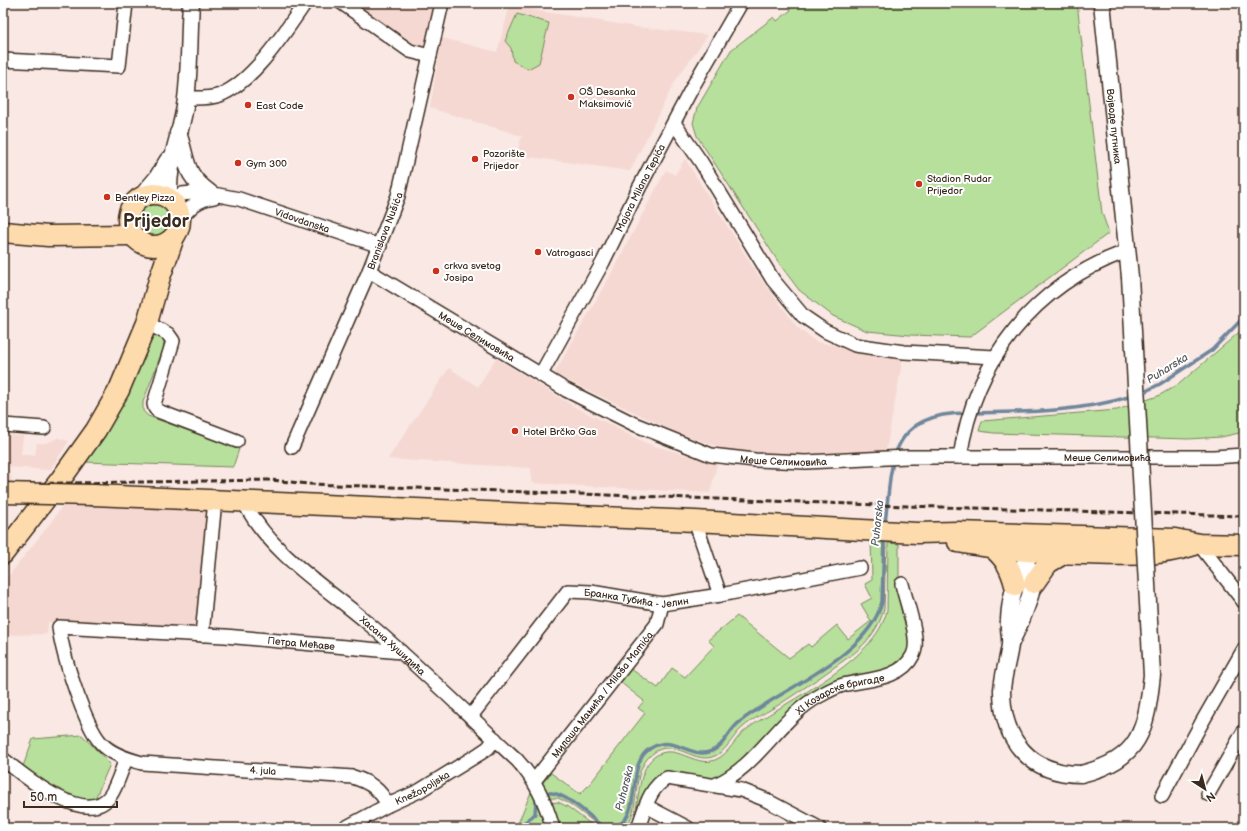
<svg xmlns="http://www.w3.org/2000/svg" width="1247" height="831" viewBox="0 0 1247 831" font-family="'Balsamiq Sans',sans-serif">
  <rect width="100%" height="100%" fill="#f9e8e4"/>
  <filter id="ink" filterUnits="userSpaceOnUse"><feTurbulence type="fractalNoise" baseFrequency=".025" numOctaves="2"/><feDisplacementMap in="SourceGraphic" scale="8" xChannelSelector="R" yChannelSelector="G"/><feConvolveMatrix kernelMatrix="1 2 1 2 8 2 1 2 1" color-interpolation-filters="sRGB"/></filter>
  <g filter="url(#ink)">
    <!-- built -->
    <g fill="#f5d8d1">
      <path d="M348,3h87l-9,44 -16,-3z"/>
      <path d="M510,6l126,21 72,8 -33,46 -45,90 -114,-16 6,-19 -92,-28 12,-70 55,14z"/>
      <path d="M685,159l73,116 40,53 18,14 87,15 -17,93 -107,5 -46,-3 -57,-20 -122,-58 56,-98 56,-106 9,5z"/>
      <path d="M496,358l77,48 75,38 69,20 -7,29 -178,-10 -1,-15 -143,-9 61,-91 29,19z"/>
      <path d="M9,435l14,1 -2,18 14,2 2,-13h9l12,-5 11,3 -19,29 -41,-3 4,20h-10v-50z"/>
      <path d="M66,501l142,4 -10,126 -150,-9 -1,12 -44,1v-52l46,-58z"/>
    </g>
    <!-- green -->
    <g fill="#b7e09c" stroke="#79855d">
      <path d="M791,3h286l25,210 7,20 -139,104 -60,-2 -43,-4 -34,-15 -34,-26 -18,-24 -84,-130 -4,-13 4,-15 34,-58 43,-33 3,4 14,-11 -3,-5z"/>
      <path d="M517,14l32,9 -10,40 -11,6 -15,-8 -2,-13 -6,-7z"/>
      <circle cx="154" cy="220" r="18"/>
      <path d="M1244,328v104l-23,5 -33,2 -194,-6 -15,-2 3,-10 135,-11 41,-14 21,-12z"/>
      <path d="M153,334l7,2 4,5 -1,8 -20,53v9l5,5 91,33 -6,18 -150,-5 25,-37z"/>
      <path d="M871,538l15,1 -2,70c-5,19 -16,33 -31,45 -24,17 -48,34 -73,50 -12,8 -27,14 -38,24 -11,10 -16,25 -30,29 -21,7 -42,-25 -65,2 -16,20 -6,50 -22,69h-23l-32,-24 -12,-6h-9l-8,-13 10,-12 29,21 9,-9 56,-72 -7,-5 6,-7 -24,-19 11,-13 27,19 14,-20 13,9 29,-31 -6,-6 29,-24 52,42 19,-14 3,3 26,-22 11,14 23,-18 -10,-17 11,-6 -7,-14 7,-4z"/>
      <path d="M888,543l11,1v56l3,14 8,20 -2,28 -86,34 -65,58 -45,28 -44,-5 -31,51h-7c11,-20 5,-56 24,-71 21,-16 40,11 61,3 15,-6 19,-22 32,-31 41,-30 129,-67 140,-119z"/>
      <path d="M82,735l28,29 -15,35 -18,3 -55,-33 11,-30z"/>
      <path d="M532,790l8,17 4,16 -7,5h-21z"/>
      <path d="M558,802l10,5 28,21h-37l-9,-25z"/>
    </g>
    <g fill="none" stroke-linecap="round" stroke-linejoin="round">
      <!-- stream -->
      <g stroke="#6f869b" stroke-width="3.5">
        <path d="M1140,394l20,-10 52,-34 32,-33"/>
        <path d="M974,413c54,-1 106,-1 158,-17"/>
        <path d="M895,455c11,-34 40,-42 73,-42"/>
        <path d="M885,524l5,-46 3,-17"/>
        <path d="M543,794c17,-8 49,24 61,34"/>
        <path d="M522,828l3,-6 10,-8 1,-14 2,-2"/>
        <path d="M612,828c34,-10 11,-64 39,-80 23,-14 38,10 58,4 16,-5 19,-22 32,-31 41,-33 127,-64 141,-119l2,-65"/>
      </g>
      <defs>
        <g id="minor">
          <path d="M342,3l68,48 20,5"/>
          <path d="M3,60l116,6 7,-63"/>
          <path d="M186,98c11,0 23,1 34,-3 33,-13 65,-63 85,-92"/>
          <path d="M674,123l27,39 72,118 30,36 22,15 30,14 49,7 91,5"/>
          <path id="s1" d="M171,200l11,-6 21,-2 36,7 141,47"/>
          <path d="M180,220c10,-13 18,-21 34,-23"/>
          <path id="s2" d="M369,271l197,119 68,34 77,31 44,5 51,2 101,-5h307l30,-2"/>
          <path d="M147,323l21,11 5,7 -19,63 1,4 3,3 79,30"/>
          <path id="s3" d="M541,374l62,-112 36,-74 54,-102 48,-83"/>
          <path d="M3,425l41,3"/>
          <path id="s4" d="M292,447l77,-176 29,-75 44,-193"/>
          <path d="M960,457c15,-98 74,-172 167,-206"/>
          <path id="s5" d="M244,502c27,53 82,85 125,122 51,43 99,91 148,136 19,21 28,41 36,68"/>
          <path d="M695,521l25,74"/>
          <path d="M1199,544l45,58"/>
          <path d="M202,635l13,-135"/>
          <path id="s6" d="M471,716l97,-125 23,1 71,12 58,-9 140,-27"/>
          <path d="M3,759c21,17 83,69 107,37 7,-10 11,-25 16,-37"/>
          <path id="s7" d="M534,781l123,-157 5,-20"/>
          <path id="s8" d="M715,785c44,-19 64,-68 106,-90 7,-4 15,-8 22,-10 24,-6 58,-5 70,-30 8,-15 -7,-53 -11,-71"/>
          <path d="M1208,794l36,-63"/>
          <path d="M1162,796l39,-72 43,-75"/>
          <path id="s9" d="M388,805c-8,-16 -19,-23 -35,-28l-211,-14c-15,-4 -31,-9 -41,-20 -17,-19 -39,-90 -42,-116l166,9 176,16"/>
          <path d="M646,806l42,22"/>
          <path id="s10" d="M345,828l43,-23 31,-14 60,-37 9,-6 7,-9"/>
          <path d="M638,828c7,-19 11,-40 29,-50l74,12 23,9 55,29"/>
        </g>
        <g id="tertiary">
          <path id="s11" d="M1102,3l28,274"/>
          <path d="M178,133c10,28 5,41 32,60"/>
          <path d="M141,197l16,-19 11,-18"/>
          <path d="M169,198c-2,-38 13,-64 17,-99 4,-32 3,-64 5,-96"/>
          <path d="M1032,552c-14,20 -22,44 -23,68 -1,9 2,17 1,25 -2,15 -7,30 -8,45 0,50 28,84 79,84"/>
          <path d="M1011,642c11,-22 22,-47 24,-71"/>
        </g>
        <g id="primary">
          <circle cx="154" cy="220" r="26"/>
          <path d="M3,232l45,4 84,-1"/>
          <path d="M93,495l602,26 222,12 40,-1 218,7 24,5 45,1"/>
          <path d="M958,542c42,8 84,11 127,12 35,1 72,3 106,-8"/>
          <path d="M994,549c12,11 17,20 21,36"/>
          <path d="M3,554l58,-75 35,-49 23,-40 28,-67 12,-43 15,-43"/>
          <path d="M1034,583l14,-20 17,-10"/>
        </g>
      </defs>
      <!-- minor casing -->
      <use href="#minor" stroke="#3b2a1e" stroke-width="16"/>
      <!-- tertiary casing -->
      <use href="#tertiary" stroke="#3b2a1e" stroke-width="19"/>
      <!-- primary casing -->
      <use href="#primary" stroke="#3b2a1e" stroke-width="23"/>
      <!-- minor -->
      <use href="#minor" stroke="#fff" stroke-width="13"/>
      <!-- tertiary -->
      <use href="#tertiary" stroke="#fff" stroke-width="16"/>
      <!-- primary -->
      <use href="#primary" stroke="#fedbac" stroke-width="20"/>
      <!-- rail -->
      <path stroke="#3b2a1e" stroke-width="3" stroke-dasharray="6 3" stroke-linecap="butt" d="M3,484l268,-4 38,4 598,22 337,10"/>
      <defs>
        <path id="tertiary-bridge" d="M1081,774c60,-15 65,-44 71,-99l-22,-398"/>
        <path id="primary-bridge" d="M3,493l90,2"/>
      </defs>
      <!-- tertiary-bridge casing -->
      <use href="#tertiary-bridge" stroke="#3b2a1e" stroke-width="19" stroke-linecap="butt"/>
      <!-- primary-bridge casing -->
      <use href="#primary-bridge" stroke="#3b2a1e" stroke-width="23" stroke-linecap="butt"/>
      <!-- tertiary-bridge -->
      <use href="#tertiary-bridge" stroke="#fff" stroke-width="16"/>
      <!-- primary-bridge -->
      <use href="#primary-bridge" stroke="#fedbac" stroke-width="20"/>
    </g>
  </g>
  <!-- markers -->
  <g fill="#c8321e" stroke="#fff" stroke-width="1.5">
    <circle cx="571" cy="97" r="4"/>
    <circle cx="248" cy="105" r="4"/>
    <circle cx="475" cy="159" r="4"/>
    <circle cx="238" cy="163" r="4"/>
    <circle cx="919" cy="184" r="4"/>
    <circle cx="107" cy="197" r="4"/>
    <circle cx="538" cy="252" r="4"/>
    <circle cx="436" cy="271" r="4"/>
    <circle cx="515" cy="431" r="4"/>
  </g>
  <g text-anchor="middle" stroke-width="4" stroke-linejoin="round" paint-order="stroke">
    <!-- poi labels -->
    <g font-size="10" fill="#3b2a1e" stroke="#fff" text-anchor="start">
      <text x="579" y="95">OŠ Desanka<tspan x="579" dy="12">Maksimović</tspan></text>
      <text x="256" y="109">East Code</text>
      <text x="483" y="157">Pozorište<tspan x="483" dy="12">Prijedor</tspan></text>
      <text x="246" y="167">Gym 300</text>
      <text x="927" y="182">Stadion Rudar<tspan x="927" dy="12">Prijedor</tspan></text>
      <text x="115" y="201">Bentley Pizza</text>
      <text x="546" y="256">Vatrogasci</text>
      <text x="444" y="269">crkva svetog<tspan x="444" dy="12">Josipa</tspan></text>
      <text x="523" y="435">Hotel Brčko Gas</text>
    </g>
    <!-- street labels -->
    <g font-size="10" fill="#3b2a1e" stroke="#fff">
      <text dy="4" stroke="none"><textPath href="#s11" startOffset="124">Војводе путника</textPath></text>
      <text dy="4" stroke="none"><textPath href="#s3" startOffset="211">Majora Milana Tepića</textPath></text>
      <text dy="4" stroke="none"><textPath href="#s1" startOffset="137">Vidovdanska</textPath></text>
      <text dy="4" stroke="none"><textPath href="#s4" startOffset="235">Branislava Nušića</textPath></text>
      <text dy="4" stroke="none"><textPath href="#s2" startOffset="126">Меше Селимовића</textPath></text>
      <text dy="4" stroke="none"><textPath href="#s2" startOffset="786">Меше Селимовића</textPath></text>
      <text dy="4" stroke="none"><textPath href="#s2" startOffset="462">Меше Селимовића</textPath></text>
      <text dy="4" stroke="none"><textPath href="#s6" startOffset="227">Бранка Тубића - Јелин</textPath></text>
      <text dy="4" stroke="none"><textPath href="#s9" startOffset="671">Петра Мећаве</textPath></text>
      <text dy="4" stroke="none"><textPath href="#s5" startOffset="208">Хасана Хушидића</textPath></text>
      <text dy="4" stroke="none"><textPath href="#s7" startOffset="110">Милоша Мамића / Miloša Mamića</textPath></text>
      <text dy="4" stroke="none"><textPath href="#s8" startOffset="158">XI Козарске бригаде</textPath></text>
      <text transform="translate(263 770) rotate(3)" y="4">4. jula</text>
      <text dy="4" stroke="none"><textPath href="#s10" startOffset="87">Knežopoljska</textPath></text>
    </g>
    <!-- water labels -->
    <g font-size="11" font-style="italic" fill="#55585c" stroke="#fff">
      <text transform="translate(1167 368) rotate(-32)" y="4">Puharska</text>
      <text transform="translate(877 523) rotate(-84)" y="4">Puharska</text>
      <text transform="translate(624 788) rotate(-76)" y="4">Puharska</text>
    </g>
    <!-- town labels -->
    <g font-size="18" font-weight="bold" fill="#3b2a1e" stroke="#fff">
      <text x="156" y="227">Prijedor</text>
    </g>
  </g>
  <!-- margin -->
  <rect width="1247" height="831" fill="none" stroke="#fff" stroke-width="16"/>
  <rect x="8" y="8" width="1231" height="815" fill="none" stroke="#3b2a1e" stroke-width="1.5" filter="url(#ink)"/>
  <!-- north arrow -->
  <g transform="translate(1205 789) rotate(144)" stroke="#ffffff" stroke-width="3" paint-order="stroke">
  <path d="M0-3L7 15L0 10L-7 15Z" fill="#3b2a1e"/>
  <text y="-6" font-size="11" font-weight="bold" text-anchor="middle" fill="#3b2a1e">N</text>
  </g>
  <!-- scale -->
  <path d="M24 801v6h93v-6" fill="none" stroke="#3b2a1e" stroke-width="2"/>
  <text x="30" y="801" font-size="12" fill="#3b2a1e" stroke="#ffffff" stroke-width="3" paint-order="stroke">50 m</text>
</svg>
